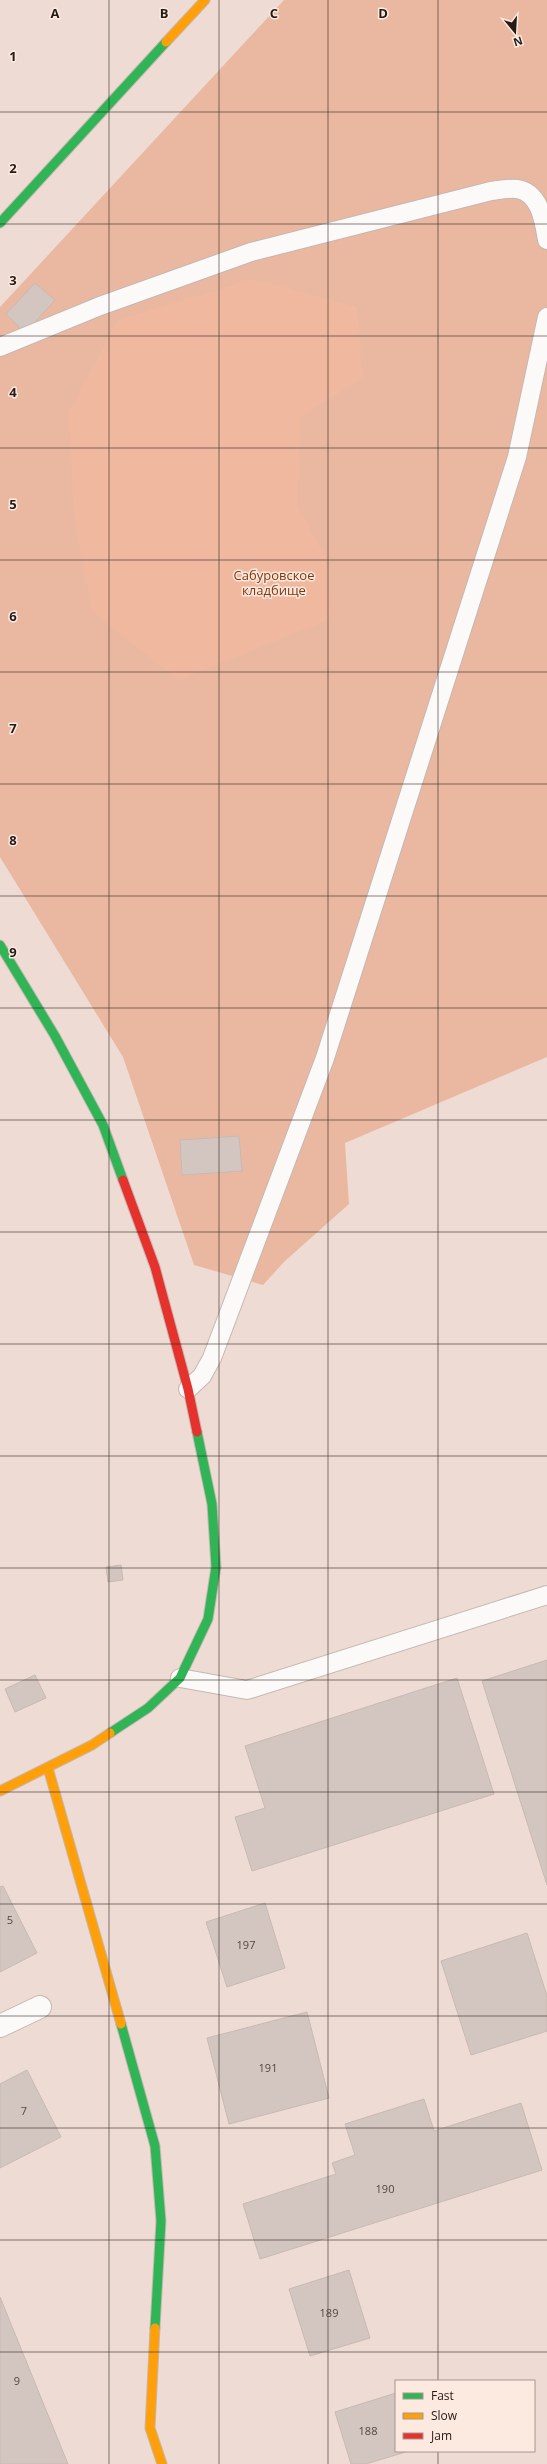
<svg xmlns="http://www.w3.org/2000/svg" width="547" height="2464" viewBox="0 0 547 2464" font-family="'Open Sans',sans-serif">
  <rect width="100%" height="100%" fill="#eedcd4"/>
  <!-- green -->
  <path fill="#eab8a1" d="M284,0h263v1057l-202,86 4,61 -64,57 -22,24 -69,-20 -71,-208 -123,-200v-550z"/>
  <!-- forest -->
  <path fill="#efb89f" d="M253,279l104,28 6,71 -63,39 -3,89 29,52 4,61 -151,61 -87,-68 -18,-95 -5,-105 49,-92z"/>
  <!-- building -->
  <g fill="#d3c6c0" stroke="#c8b9b3">
    <path d="M35,283l20,17 -30,33 -19,-19z"/>
    <path d="M239,1136l3,35 -60,4 -2,-35z"/>
    <path d="M121,1565l2,15 -15,2 -2,-15z"/>
    <path d="M547,1660v225l-65,-204z"/>
    <path d="M35,1675l11,23 -31,14 -10,-23z"/>
    <path d="M457,1678l37,116 -242,77 -17,-54 30,-9 -20,-62z"/>
    <path d="M3,1886l34,67 -37,19v-85z"/>
    <path d="M265,1903l20,65 -58,19 -21,-65z"/>
    <path d="M527,1933l20,63v35l-76,24 -30,-94z"/>
    <path d="M307,2012l22,86 -100,26 -22,-86z"/>
    <path d="M27,2070l34,67 -61,31v-84z"/>
    <path d="M424,2099l10,32 87,-28 21,67 -282,89 -17,-55 93,-30 -4,-11 23,-8 -10,-31z"/>
    <path d="M349,2270l21,68 -60,18 -21,-67z"/>
    <path d="M0,2297l68,167h-68z"/>
    <path d="M396,2393v58h13l-43,13h-15l-16,-52z"/>
  </g>
  <g fill="none" stroke-linecap="round" stroke-linejoin="round">
    <defs>
      <g id="lane">
        <path d="M0,347l100,-41 151,-54 240,-61c8,-1 18,-3 26,-2 23,3 27,33 30,51"/>
        <path d="M188,1389l14,-13 10,-18 113,-300 192,-601 30,-140"/>
        <path d="M180,1678l67,12 300,-95"/>
      </g>
      <path id="street" d="M0,2026l40,-19"/>
      <g id="fast">
        <path d="M0,223l166,-181"/>
        <path d="M0,945l55,91 48,89 20,55"/>
        <path d="M110,1733l38,-25 32,-30 28,-59 8,-52 -4,-63 -15,-72"/>
        <path d="M121,2024l34,122 6,75 -6,107"/>
      </g>
      <g id="slow">
        <path d="M166,42l39,-42"/>
        <path d="M48,1768l73,256"/>
        <path d="M0,1791l92,-46 18,-12"/>
        <path d="M155,2328l-5,100 12,36"/>
      </g>
      <path id="jam" d="M123,1180l32,87 33,122 9,43"/>
    </defs>
    <!-- lane casing -->
    <use href="#lane" stroke="#c5b7b1" stroke-width="20"/>
    <!-- street casing -->
    <use href="#street" stroke="#c5b7b1" stroke-width="24"/>
    <!-- fast casing -->
    <use href="#fast" stroke="#c5b7b1" stroke-width="11"/>
    <!-- slow casing -->
    <use href="#slow" stroke="#c5b7b1" stroke-width="11"/>
    <!-- jam casing -->
    <use href="#jam" stroke="#c5b7b1" stroke-width="11"/>
    <!-- lane -->
    <use href="#lane" stroke="#fcfaf9" stroke-width="18"/>
    <!-- street -->
    <use href="#street" stroke="#fcfaf9" stroke-width="22"/>
    <!-- fast -->
    <use href="#fast" stroke="#30b455" stroke-width="9"/>
    <!-- slow -->
    <use href="#slow" stroke="#ff9f0a" stroke-width="9"/>
    <!-- jam -->
    <use href="#jam" stroke="#e5322d" stroke-width="9"/>
  </g>
  <!-- grid -->
  <path fill="none" stroke="#251a15" stroke-width="1" stroke-opacity="0.55" d="M109,0v2464M219,0v2464M328,0v2464M438,0v2381M0,112h547M0,224h547M0,336h547M0,448h547M0,560h547M0,672h547M0,784h547M0,896h547M0,1008h547M0,1120h547M0,1232h547M0,1344h547M0,1456h547M0,1568h547M0,1680h547M0,1792h547M0,1904h547M0,2016h547M0,2128h547M0,2240h547M0,2352h547M438,2451v13"/>
  <g text-anchor="middle" stroke-width="3" stroke-linejoin="round" paint-order="stroke">
    <!-- number labels -->
    <g font-size="11" fill="#524641">
      <text x="10" y="1924">5</text>
      <text x="246" y="1949">197</text>
      <text x="268" y="2072">191</text>
      <text x="24" y="2115">7</text>
      <text x="385" y="2193">190</text>
      <text x="329" y="2317">189</text>
      <text x="17" y="2385">9</text>
      <text x="368" y="2435">188</text>
    </g>
    <!-- park labels -->
    <g font-size="13" fill="#803608" stroke="#fce9e0">
      <text x="274" y="580">Сабуровское<tspan x="274" dy="15">кладбище</tspan></text>
    </g>
  </g>
  <g font-size="13" text-anchor="middle" font-weight="bold" fill="#251a15" stroke="#fce9e0" stroke-width="3" stroke-linejoin="round" paint-order="stroke">
    <text x="55" y="18">A</text>
    <text x="164" y="18">B</text>
    <text x="274" y="18">C</text>
    <text x="383" y="18">D</text>
    <text x="13" y="61">1</text>
    <text x="13" y="173">2</text>
    <text x="13" y="285">3</text>
    <text x="13" y="397">4</text>
    <text x="13" y="509">5</text>
    <text x="13" y="621">6</text>
    <text x="13" y="733">7</text>
    <text x="13" y="845">8</text>
    <text x="13" y="957">9</text>
  </g>
  <!-- legend -->
  <rect x="395" y="2380" width="140" height="72" fill="#fce9e0" stroke="#a6968f"/>
  <rect x="403" y="2393" width="20" height="6" fill="#30b455" stroke="#a6968f"/>
  <text x="431" y="2400" font-size="12" fill="#251a15">Fast</text>
  <rect x="403" y="2413" width="20" height="6" fill="#ff9f0a" stroke="#a6968f"/>
  <text x="431" y="2420" font-size="12" fill="#251a15">Slow</text>
  <rect x="403" y="2433" width="20" height="6" fill="#e5322d" stroke="#a6968f"/>
  <text x="431" y="2440" font-size="12" fill="#251a15">Jam</text>
  <!-- north arrow -->
  <g transform="translate(515 32) rotate(162)" stroke="#fce9e0" stroke-width="3" paint-order="stroke">
  <path d="M0-3L7 15L0 10L-7 15Z" fill="#251a15"/>
  <text y="-6" font-size="11" font-weight="bold" text-anchor="middle" fill="#251a15">N</text>
  </g>
</svg>
